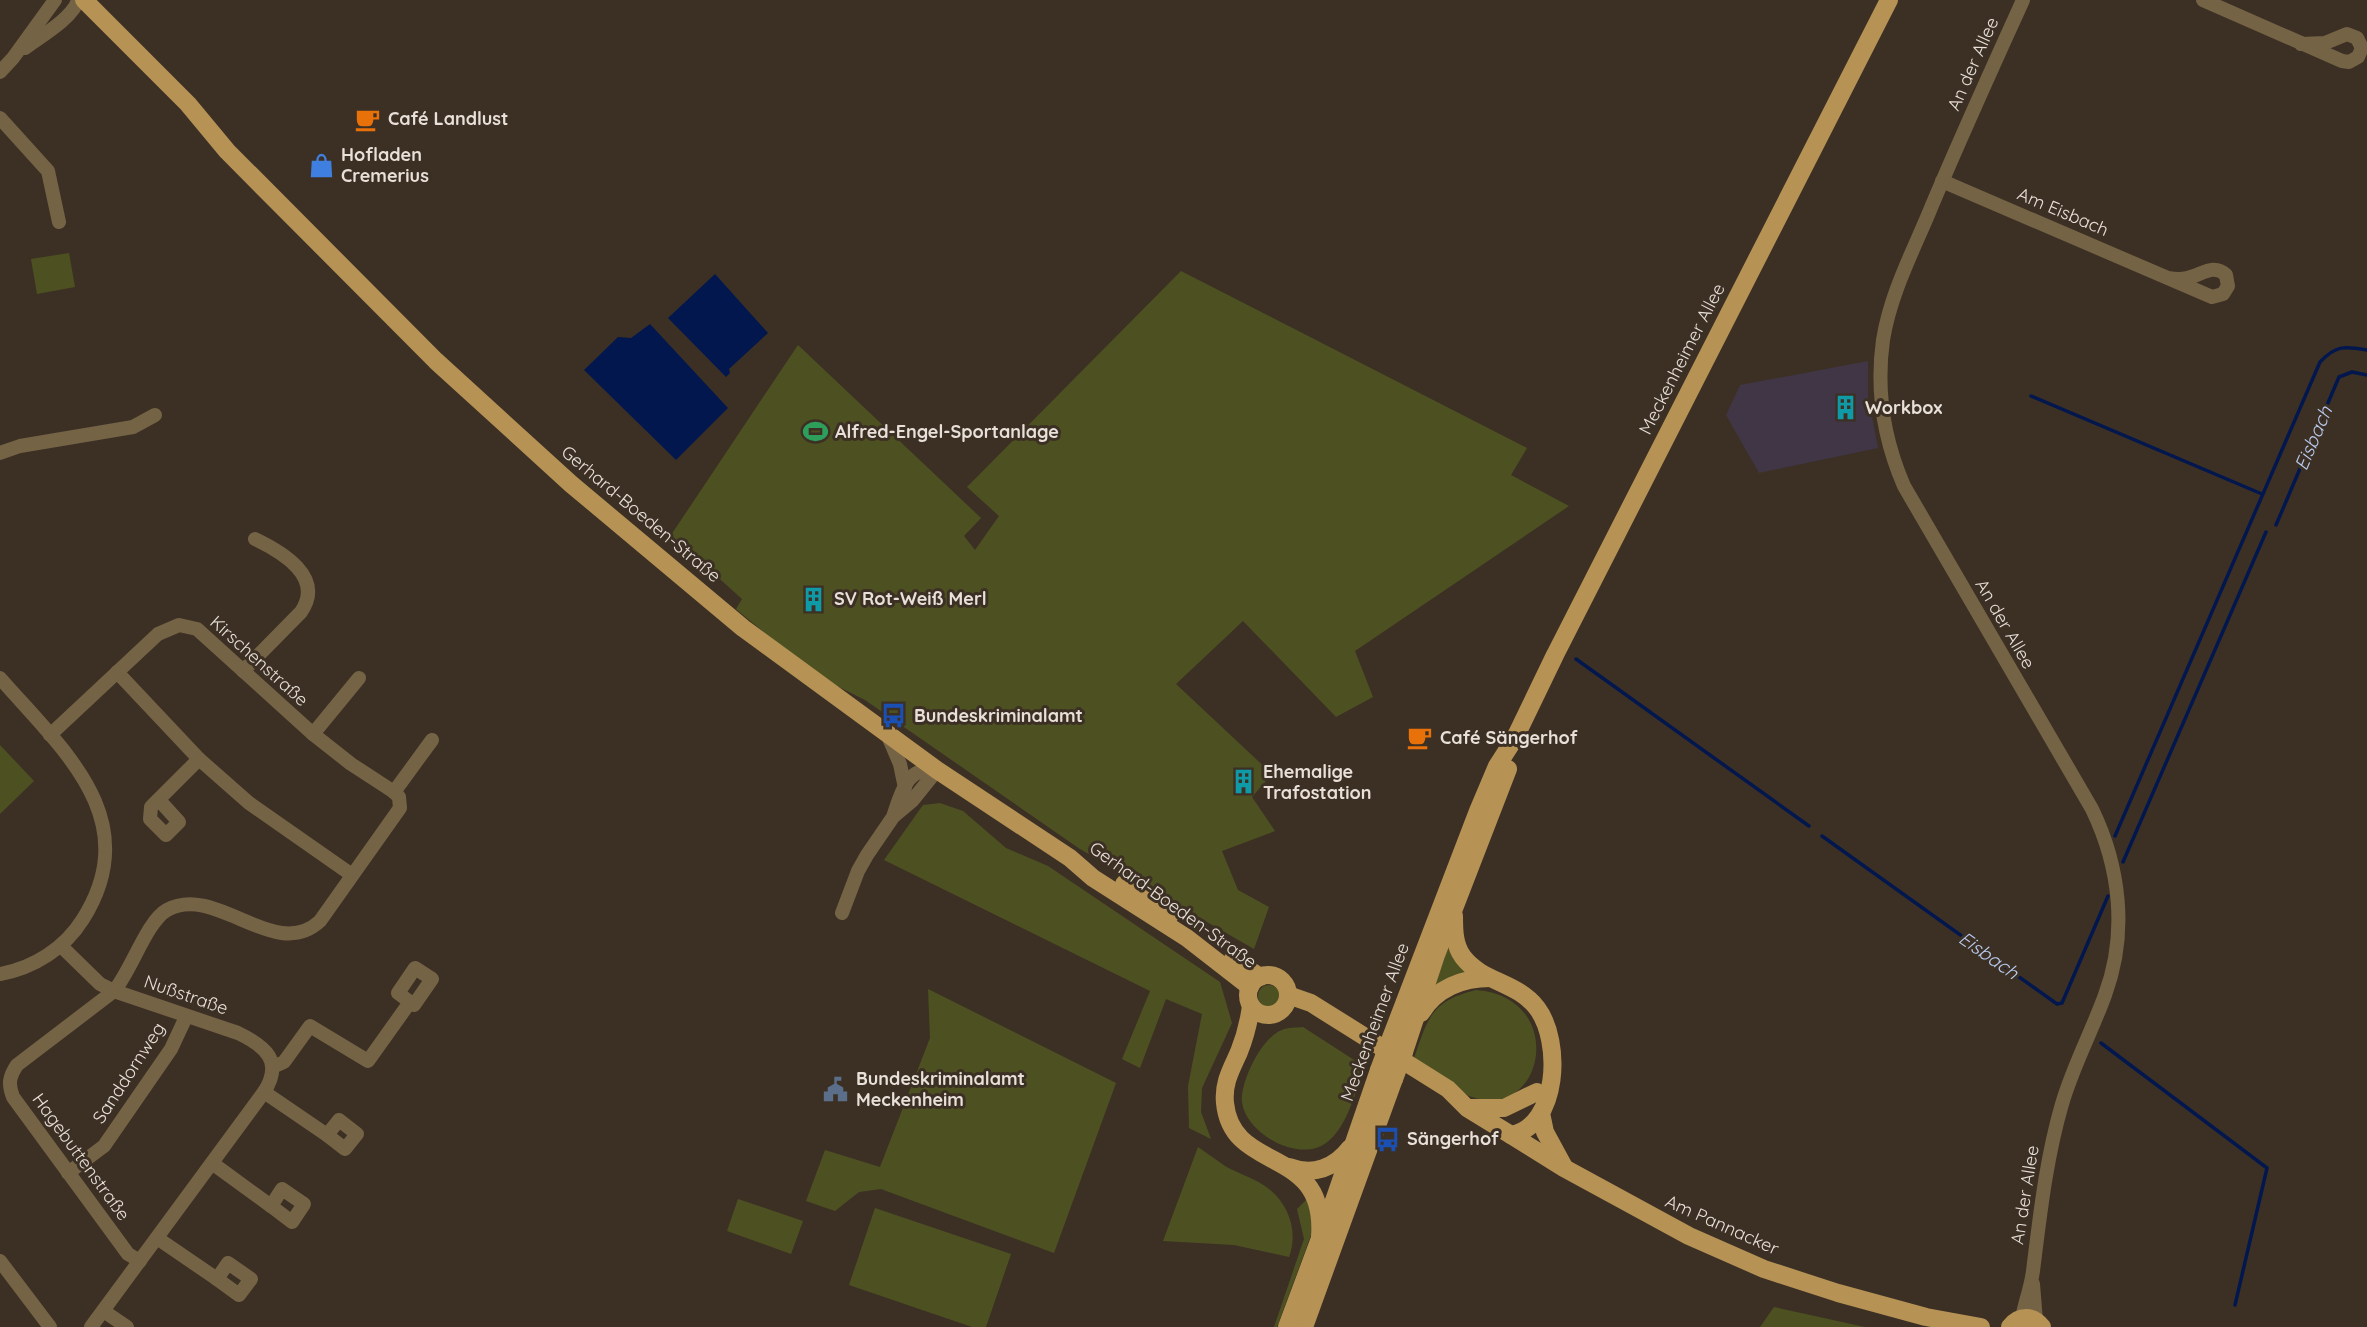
<svg xmlns="http://www.w3.org/2000/svg" width="2367" height="1327" viewBox="0 0 2367 1327" font-family="Quicksand,sans-serif">
  <rect width="100%" height="100%" fill="#3c3024"/>
  <!-- education -->
  <path fill="#403645" d="M1868,361v34l10,53 -119,25 -33,-58 14,-30z"/>
  <!-- green -->
  <g fill="#4d5122">
    <path d="M69,253l6,34 -38,7 -6,-35z"/>
    <path d="M1181,271l346,177 -16,27 58,31 -214,145 18,46 -37,20 -93,-96 -67,63 96,90 -20,23 23,34 -53,20 16,39 31,17 -15,42 -174,-100 -215,-149 -48,-24 -81,-67 6,-10 -71,-64 127,-190 183,173 -17,18 11,14 24,-34 -32,-29z"/>
    <path d="M0,745l34,36 -34,33z"/>
    <path d="M940,803l23,8 43,37 42,18 172,116 12,41 -30,65 -1,24 10,27 -22,-11 -1,-42 14,-72 -36,-15 -26,69 -18,-9 28,-68 -266,-131 39,-55z"/>
    <path d="M1450,937l22,37 -43,19z"/>
    <circle cx="1269" cy="996" r="11"/>
    <path d="M928,989l188,94 -62,170 -173,-64 -22,3 -24,19 -29,-10 19,-51 55,17 50,-129z"/>
    <path d="M1476,990c92,7 69,132 -4,107 -18,-6 -42,-28 -58,-39 14,-40 17,-57 62,-68z"/>
    <path d="M1303,1027l62,40c-10,24 -17,60 -39,76 -27,20 -80,-9 -84,-41 -2,-20 20,-65 40,-72 6,-3 15,-2 21,-3z"/>
    <path d="M1198,1147c9,6 18,13 27,19 14,8 32,13 44,23 21,17 29,44 20,68l-55,-12 -71,-4z"/>
    <path d="M1309,1197l4,24 -2,14 -34,92h-3l30,-88 -7,-30z"/>
    <path d="M738,1199l65,22 -12,33 -64,-23z"/>
    <path d="M875,1208l136,46 -25,73h-14l-123,-42z"/>
    <path d="M1774,1307l91,20h-105z"/>
  </g>
  <!-- water -->
  <g fill="#03174f">
    <path d="M715,274l53,59 -39,36 1,4 -4,4 -58,-59z"/>
    <path d="M650,324l78,84 -52,52 -92,-90 34,-33 13,1z"/>
  </g>
  <g fill="none" stroke-linecap="round" stroke-linejoin="round">
    <!-- stream -->
    <g stroke="#03174f" stroke-width="3.5">
      <path d="M2031,396l231,98"/>
      <path d="M2276,525l63,-148 13,-5 15,3"/>
      <path d="M1576,659l233,167"/>
      <path d="M1822,836l235,168 5,-1 46,-107"/>
      <path d="M2115,836l205,-474c16,-17 25,-16 47,-12"/>
      <path d="M2123,862l143,-330"/>
      <path d="M2101,1043l166,125 -32,137"/>
    </g>
    <!-- minor -->
    <g stroke="#756346" stroke-width="14">
      <path d="M2203,0l139,61 7,1 9,-5 4,-9 -5,-10 -10,-4 -22,9 -24,1"/>
      <path d="M25,48c15,-11 49,-31 53,-48"/>
      <path d="M0,72l13,-14 42,-58"/>
      <path d="M0,118l48,53 11,51"/>
      <path d="M1942,181l270,116 11,-3 5,-8 -2,-11c-13,-12 -24,0 -39,3 -7,2 -13,1 -19,0"/>
      <path d="M0,453l20,-7 113,-19 22,-12"/>
      <path d="M243,671l58,-59c24,-35 -19,-60 -46,-73"/>
      <path d="M117,672l82,87 50,44 103,72"/>
      <path d="M0,678c62,71 146,141 83,241 -18,29 -49,49 -83,55"/>
      <path d="M313,734l46,-56"/>
      <path d="M50,735l108,-101 21,-9 18,4 116,105 38,30 43,28 5,5 1,11 -80,113c-45,42 -104,-38 -153,-11 -20,11 -36,61 -53,81l-97,74c-8,12 -9,19 -4,32l115,157 12,7"/>
      <path d="M888,736l12,28 5,24"/>
      <path d="M394,792l38,-52"/>
      <path d="M159,800l20,22 -13,13 -16,-16 1,-12 48,-48"/>
      <path d="M842,913l16,-42 9,-16 26,-38 19,-16 25,-31c-30,-5 -36,23 -44,47"/>
      <path d="M61,946l39,38 14,7 124,42c27,13 46,28 26,59l-173,235"/>
      <path d="M273,1067l11,-5 26,-36 58,35 42,-59 4,3 18,-26 -17,-11 -17,25 12,9"/>
      <path d="M264,1092l63,43"/>
      <path d="M339,1120l18,14 -12,15 -18,-14z"/>
      <path d="M212,1163l59,43"/>
      <path d="M68,1173l36,-27 67,-97 15,-32"/>
      <path d="M282,1189l22,15 -12,18 -21,-16z"/>
      <path d="M157,1238l60,41"/>
      <path d="M0,1261l50,66"/>
      <path d="M228,1263l23,16 -12,16 -22,-16z"/>
      <path d="M2033,1284l3,37"/>
      <path d="M105,1312l22,15"/>
      <path d="M2022,1318c3,-16 9,-31 11,-47 7,-56 13,-112 29,-167 11,-38 30,-73 43,-109 23,-62 15,-128 -13,-186l-188,-323c-20,-46 -28,-96 -21,-146 7,-44 28,-85 45,-125 30,-72 63,-144 95,-215"/>
    </g>
    <!-- major -->
    <g stroke="#b69255" stroke-width="18">
      <path d="M84,0l104,104 39,47 209,210 135,123 172,144 194,142 133,88 23,20 94,60 63,49"/>
      <path d="M1124,884l27,16 19,15"/>
      <path d="M1454,916c0,14 0,29 9,41 20,26 53,24 74,51 25,33 22,118 -26,127"/>
      <path d="M1233,959l27,18"/>
      <circle cx="1268" cy="995" r="20"/>
      <path d="M1288,995l23,8 137,86 19,19 44,27 53,33 125,68 75,33 74,24 88,24 55,10"/>
      <path d="M1251,1006c-2,15 -6,31 -12,46 -8,18 -16,31 -14,51 7,72 102,41 95,134"/>
      <path d="M1421,1013c15,-25 42,-35 69,-35"/>
      <path d="M1389,1043l89,-232 19,-45 18,-28 40,-83 334,-655"/>
      <path d="M1404,1052l32,-97 72,-186"/>
      <path d="M1471,1108h33l33,-16"/>
      <path d="M1541,1113l4,19 19,35"/>
      <path d="M1289,1167c24,9 46,1 61,-19"/>
      <path d="M1287,1327l48,-129 44,-128"/>
      <path d="M1304,1327l90,-248"/>
      <path d="M2010,1327c9,-12 23,-12 32,0"/>
    </g>
    <!-- major-bridge -->
    <g stroke="#b69255" stroke-width="18">
      <path d="M1379,1070l10,-27"/>
      <path d="M1394,1079l10,-27"/>
    </g>
  </g>
  <!-- icons -->
  <defs>
    <symbol id="cafe-bare" viewBox="-9 -9 18 18"><path d="M-5.5-4.5H6V0H3Q3 3.5 0 3.5H-2.5Q-5.5 3.5-5.5 0ZM3-3.2v2h1.7v-2ZM-6 4.5H4V6H-6Z" fill="#e8710a" stroke="#3c3024" stroke-width="2.5" paint-order="stroke"/></symbol>
    <symbol id="shop-bare" viewBox="-9 -9 18 18"><path d="M-5-2.5h2.3a2.7 3.5 0 0 1 5.4 0H5L5.5 6h-11ZM-1.5-2.5h3a1.5 2.3 0 0 0-3 0Z" fill="#3f7fe0" stroke="#3c3024" stroke-width="2.5" paint-order="stroke"/></symbol>
    <symbol id="building-bare" viewBox="-9 -9 18 18"><path d="M-4-6H4V6H1V3H-1V6H-4ZM-2.5-4.3h1.7v1.8h-1.7ZM.8-4.3h1.7v1.8H.8ZM-2.5-1h1.7V.8h-1.7ZM.8-1h1.7V.8H.8Z" fill="#0f9aa8" stroke="#3c3024" stroke-width="2.5" paint-order="stroke"/></symbol>
    <symbol id="stadium-bare" viewBox="-9 -9 18 18"><path d="M0-5a6.5 5 0 1 0 0 10a6.5 5 0 1 0 0-10ZM-3.5-1.8h7v3.6h-7Z" fill="#2e9e5b" stroke="#3c3024" stroke-width="2.5" paint-order="stroke"/></symbol>
    <symbol id="bus-bare" viewBox="-9 -9 18 18"><path d="M-5-6H5V4H4V6H2V4H-2V6H-4V4H-5ZM-3.5-4V0h7V-4ZM-3.5 1.2v1.5H-2V1.2ZM2 1.2v1.5H3.5V1.2Z" fill="#1a4fb4" stroke="#3c3024" stroke-width="2.5" paint-order="stroke"/></symbol>
    <symbol id="civic-bare" viewBox="-9 -9 18 18"><path d="M-.6-6.5H3V-4.5H.6V-3L4-1V1h2V6H-6V1h2V-1L-.6-3ZM-1.2 2.5V6h2.4V2.5Z" fill="#5c6f8a" stroke="#3c3024" stroke-width="2.5" paint-order="stroke"/></symbol>
  </defs>
  <g fill-rule="evenodd">
    <use href="#cafe-bare" x="350" y="102" width="35" height="35"/>
    <use href="#shop-bare" x="304" y="148" width="35" height="35"/>
    <use href="#building-bare" x="1828" y="390" width="35" height="35"/>
    <use href="#stadium-bare" x="798" y="414" width="35" height="35"/>
    <use href="#building-bare" x="796" y="582" width="35" height="35"/>
    <use href="#bus-bare" x="876" y="698" width="35" height="35"/>
    <use href="#cafe-bare" x="1402" y="720" width="35" height="35"/>
    <use href="#building-bare" x="1226" y="764" width="35" height="35"/>
    <use href="#civic-bare" x="818" y="1072" width="35" height="35"/>
    <use href="#bus-bare" x="1370" y="1122" width="35" height="35"/>
  </g>
  <g text-anchor="middle" stroke-width="6" stroke-linejoin="round" paint-order="stroke">
    <!-- street labels -->
    <g font-size="18" fill="#e8e0d9" stroke="#3c3024">
      <text transform="translate(1973 64) rotate(-66)" y="6">An der Allee</text>
      <text transform="translate(2063 212) rotate(23)" y="6">Am Eisbach</text>
      <text transform="translate(1682 359) rotate(-63)" y="6">Meckenheimer Allee</text>
      <text transform="translate(641 514) rotate(40)" y="6">Gerhard-Boeden-Straße</text>
      <text transform="translate(2005 624) rotate(60)" y="6">An der Allee</text>
      <text transform="translate(259 661) rotate(42)" y="6">Kirschenstraße</text>
      <text transform="translate(1173 905) rotate(36)" y="6">Gerhard-Boeden-Straße</text>
      <text transform="translate(186 995) rotate(19)" y="6">Nußstraße</text>
      <text transform="translate(1375 1022) rotate(-70)" y="6">Meckenheimer Allee</text>
      <text transform="translate(129 1073) rotate(-57)" y="6">Sanddornweg</text>
      <text transform="translate(81 1157) rotate(54)" y="6">Hagebuttenstraße</text>
      <text transform="translate(2025 1195) rotate(-81)" y="6">An der Allee</text>
      <text transform="translate(1722 1225) rotate(24)" y="6">Am Pannacker</text>
    </g>
    <!-- poi labels -->
    <g font-size="18" font-weight="bold" fill="#e8e0d9" stroke="#3c3024" text-anchor="start">
      <text x="388" y="125">Café Landlust</text>
      <text x="341" y="161">Hofladen<tspan x="341" dy="21">Cremerius</tspan></text>
      <text x="1865" y="414">Workbox</text>
      <text x="835" y="438">Alfred-Engel-Sportanlage</text>
      <text x="834" y="605">SV Rot-Weiß Merl</text>
      <text x="914" y="722">Bundeskriminalamt</text>
      <text x="1440" y="744">Café Sängerhof</text>
      <text x="1263" y="778">Ehemalige<tspan x="1263" dy="21">Trafostation</tspan></text>
      <text x="856" y="1085">Bundeskriminalamt<tspan x="856" dy="21">Meckenheim</tspan></text>
      <text x="1407" y="1145">Sängerhof</text>
    </g>
    <!-- water labels -->
    <g font-size="19" font-style="italic" fill="#baccf0" stroke="#3c3024">
      <text transform="translate(2313 438) rotate(-67)" y="7">Eisbach</text>
      <text transform="translate(1989 955) rotate(35)" y="7">Eisbach</text>
    </g>
  </g>
</svg>
